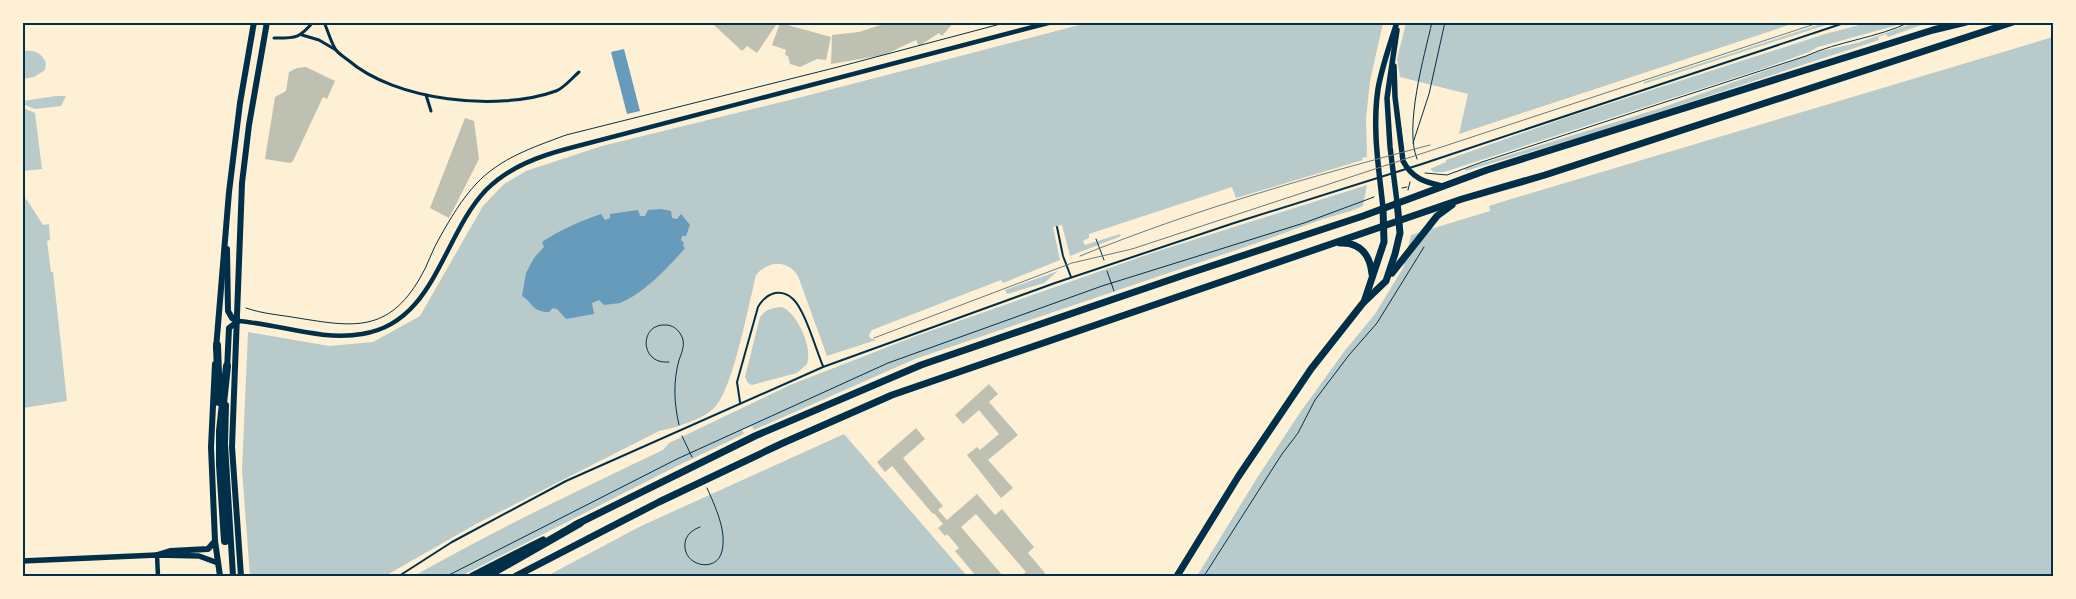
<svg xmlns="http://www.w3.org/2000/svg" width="2076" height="599" viewBox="0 0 2076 599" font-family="Raleway,sans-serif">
  <rect width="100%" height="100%" fill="#fdf0d5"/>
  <!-- green -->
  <g fill="#b9caca">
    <path d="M1087,23h296l-13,58 -4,38 1,38 -5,1 1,2 -127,38 -4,-11 -143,47v4l-6,3 2,4 35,-11 1,2 -51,20 -8,-31 -9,2 7,33 -57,23 -2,-3 -129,50 -3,5 1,3 6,2 -49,16 -29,-80c-11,-17 -30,-15 -42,-1 -7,28 -23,114 -41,132 -11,12 -40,21 -56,24l-183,93 -91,52h-135l-8,-106 6,-138 81,14 44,-4 47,-26 63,-110 21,-22 22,-13 76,-25 192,-47z"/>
    <path d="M1406,23h389l-336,111 9,-40 -68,-17 -3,-18z"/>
    <path d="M1824,23h8l-188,61v-2z"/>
    <path d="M1867,23h38l-87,24 -9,5 -50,18 -315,102h-10l-4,-3 16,-7v-2l122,-43 257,-83z"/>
    <path d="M1914,23h13l-39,14 -2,-3 -8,3 1,3 -284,93 -130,38v-2l5,-2 191,-59 160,-57 36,-8z"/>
    <path d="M2053,37v539h-856l60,-98 42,-64 44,-61 32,-39 28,-46 8,-33 79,-24 -1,-5 19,-6z"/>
    <path d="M23,51c11,-1 18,1 23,12l-1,7 -11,7 -11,2z"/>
    <path d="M56,96h10l-5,10 -26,3 -12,-5v-3z"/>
    <path d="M23,108l12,5 7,56 -19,2z"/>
    <path d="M1367,185l-4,21 -12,5 -28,8 -69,25 -339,115 -161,71 -2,-4 -10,4 2,4 -71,34 -212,108h-47c81,-46 165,-86 249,-126l6,-7 121,-58 126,-49 236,-83z"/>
    <path d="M22,198l5,2 16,25 6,-1 1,16 -3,1 4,31h2l14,129 -44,7z"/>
    <path d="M1058,271l-14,12 -37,11 -2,-4z"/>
    <path d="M782,307c15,6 31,41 25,57l-10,9 -45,12 -4,-2 -3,-6 15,-60c6,-8 12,-9 22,-10z"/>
    <path d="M844,434l123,142h-420l94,-50z"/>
  </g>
  <!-- water -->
  <g fill="#669bbc">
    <path d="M624,49l16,62 -13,3 -16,-62z"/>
    <path d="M661,209l10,2 1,7 5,1 4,-5 9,11 -4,11h-4l-1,4 3,3 -1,3 2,2c-16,19 -42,46 -65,55 -5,1 -11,1 -16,2l-5,-5 -7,3 2,11 -28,5 -9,-10 -4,-1 -4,4c-18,0 -16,-10 -27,-16l4,-23 8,-15 10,-11 -2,-5c18,-12 38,-21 59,-28l4,6 5,-2v-4l28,-4 2,6h5l3,-6z"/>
  </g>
  <!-- building -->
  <g fill="#bec0b2">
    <path d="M716,22h62l-21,31 -10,-7 -5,5 -28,-26z"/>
    <path d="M890,22h64l-12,14 -3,-3 -20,13 -3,-6 -32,15 -53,9 1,-29 27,-3z"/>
    <path d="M780,23l51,14 -5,23 -9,-1 -17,8 -10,-3 -2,-8 -3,-1 1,-5 -14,-5z"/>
    <path d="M306,67l29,14 -8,18 -4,-2 -30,64 -3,2 -25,-4 10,-62 11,-6 3,-19 8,-4z"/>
    <path d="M465,118l9,3 5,38 -30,59 -19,-10z"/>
    <path d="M989,384l9,10 -9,8 29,33 -30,25 25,28 -12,10 -34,-43 10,-8 3,3 19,-16 -20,-24 -16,14 -8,-9z"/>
    <path d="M916,428l9,11 -22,19 40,48 -5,4 9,10 30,-26 18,21 7,-6 32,38 -6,6 17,20 -3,3h-22l6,-4 -50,-58 -15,13 42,49h-27l-21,-25 4,-3 -12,-14 -2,2 -7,-8 5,-4 -9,-11 -1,1 -41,-48 -7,6 -8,-10z"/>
  </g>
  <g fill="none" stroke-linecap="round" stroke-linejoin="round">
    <!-- path -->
    <g stroke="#003049" stroke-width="1">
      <path d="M1413,143l16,-49 16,-72"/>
      <path d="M1417,159c-13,-32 7,-102 15,-137"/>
      <path d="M1425,173l22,2 35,-13 324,-106c33,-15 71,-18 104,-34"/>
      <path d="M1402,188l5,-1"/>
      <path d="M1408,190l2,-8"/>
      <path d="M1096,239l8,21"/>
      <path d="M1107,271l7,20"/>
      <path d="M246,308c17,6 35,7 52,10 55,9 90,15 122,-40 8,-13 12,-28 20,-41 10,-18 22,-38 36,-53 24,-26 58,-37 90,-49l272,-68 170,-45"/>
      <path d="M669,362c-30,3 -30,-39 -3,-37 6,0 12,4 15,10 5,8 1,17 -2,25 -6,22 -5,43 0,65"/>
      <path d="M682,436l10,21"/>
      <path d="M700,527c-8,3 -14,8 -15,16 -3,23 32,31 37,8 5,-20 -7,-45 -15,-63"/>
      <path d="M447,576l230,-117 211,-96 214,-77 202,-63 70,-26"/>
      <path d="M1204,576l78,-122 16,-21 17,-33 34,-45 28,-32 47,-76"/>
    </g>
    <!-- service -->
    <g stroke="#003049" stroke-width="2">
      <path d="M1057,227l6,29 8,21"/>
      <path d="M740,402l-3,-20 21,-75c4,-7 9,-12 17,-14 7,-1 13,1 18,6 12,11 23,51 30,67"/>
      <path d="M399,576l53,-34 114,-61 257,-114 232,-84 179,-60 188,-59 425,-142"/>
    </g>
    <!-- pedestrian -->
    <g stroke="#003049" stroke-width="3">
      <path d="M324,22c4,9 7,21 12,28 3,4 8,7 12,10 47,41 150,52 208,31 8,-3 16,-13 23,-19"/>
      <path d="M302,35l17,5 17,10"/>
      <path d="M274,38c21,0 25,1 39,-16"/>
      <path d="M426,95l5,16"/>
    </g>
    <!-- minor -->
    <g stroke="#003049" stroke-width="4.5">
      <path d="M238,321c41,3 83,20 124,13 73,-11 80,-98 124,-144 23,-23 53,-34 84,-42l482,-126"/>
      <path d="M157,555l1,21"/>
    </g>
    <!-- tertiary -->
    <g stroke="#003049" stroke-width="5.5">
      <path d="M1394,66l1,31 8,64c9,17 21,21 39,25"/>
      <path d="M1397,202l-7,-55 -3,-49 10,-68"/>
      <path d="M1383,208c-4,-39 -11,-79 -5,-119 4,-23 12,-44 19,-67"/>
      <path d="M22,561l135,-6 42,1 19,7"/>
    </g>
    <!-- secondary -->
    <g stroke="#003049" stroke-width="6">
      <path d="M227,249l1,62 4,7 6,3"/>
      <path d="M216,349l13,-157 11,-89 14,-81"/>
      <path d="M215,364l-4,83 4,94 5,35"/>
      <path d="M227,370l2,-42 9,-7"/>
      <path d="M226,405l-1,39 8,132"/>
      <path d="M157,555l13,-4 38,-2 7,-8"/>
      <path d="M241,576l-9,-129 10,-264 7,-58 18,-103"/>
    </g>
    <!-- primary -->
    <g stroke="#003049" stroke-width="7">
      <path d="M1340,243c20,-1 30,12 32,31"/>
      <path d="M1392,273l45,-57 15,-11"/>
      <path d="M1364,302l20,-60 -1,-34"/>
      <path d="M575,525l180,-89 166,-71 266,-91 176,-58 124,-46 446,-140 33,-8"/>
      <path d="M472,576l71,-36"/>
      <path d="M516,576l143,-74 124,-59 109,-48 570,-196 83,-24 468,-153"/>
      <path d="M1177,576l61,-99 73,-108 52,-66 23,-22 9,-27 5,-21 -3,-31"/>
    </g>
    <!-- motorway -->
    <g stroke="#003049" stroke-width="8">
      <path d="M217,345l2,57"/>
      <path d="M225,541l-5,-76v-34l7,-65"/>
      <path d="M487,576l93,-53"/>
    </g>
    <!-- tram -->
    <g stroke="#657d81" stroke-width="1">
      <path d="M1080,256c113,-46 232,-80 350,-111"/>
      <path d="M874,338l198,-75 60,-14 689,-227"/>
    </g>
  </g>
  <!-- border -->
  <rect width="2076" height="599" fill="none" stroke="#fdf0d5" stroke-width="48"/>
  <rect x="24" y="24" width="2028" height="551" fill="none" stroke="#003049" stroke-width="2"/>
</svg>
